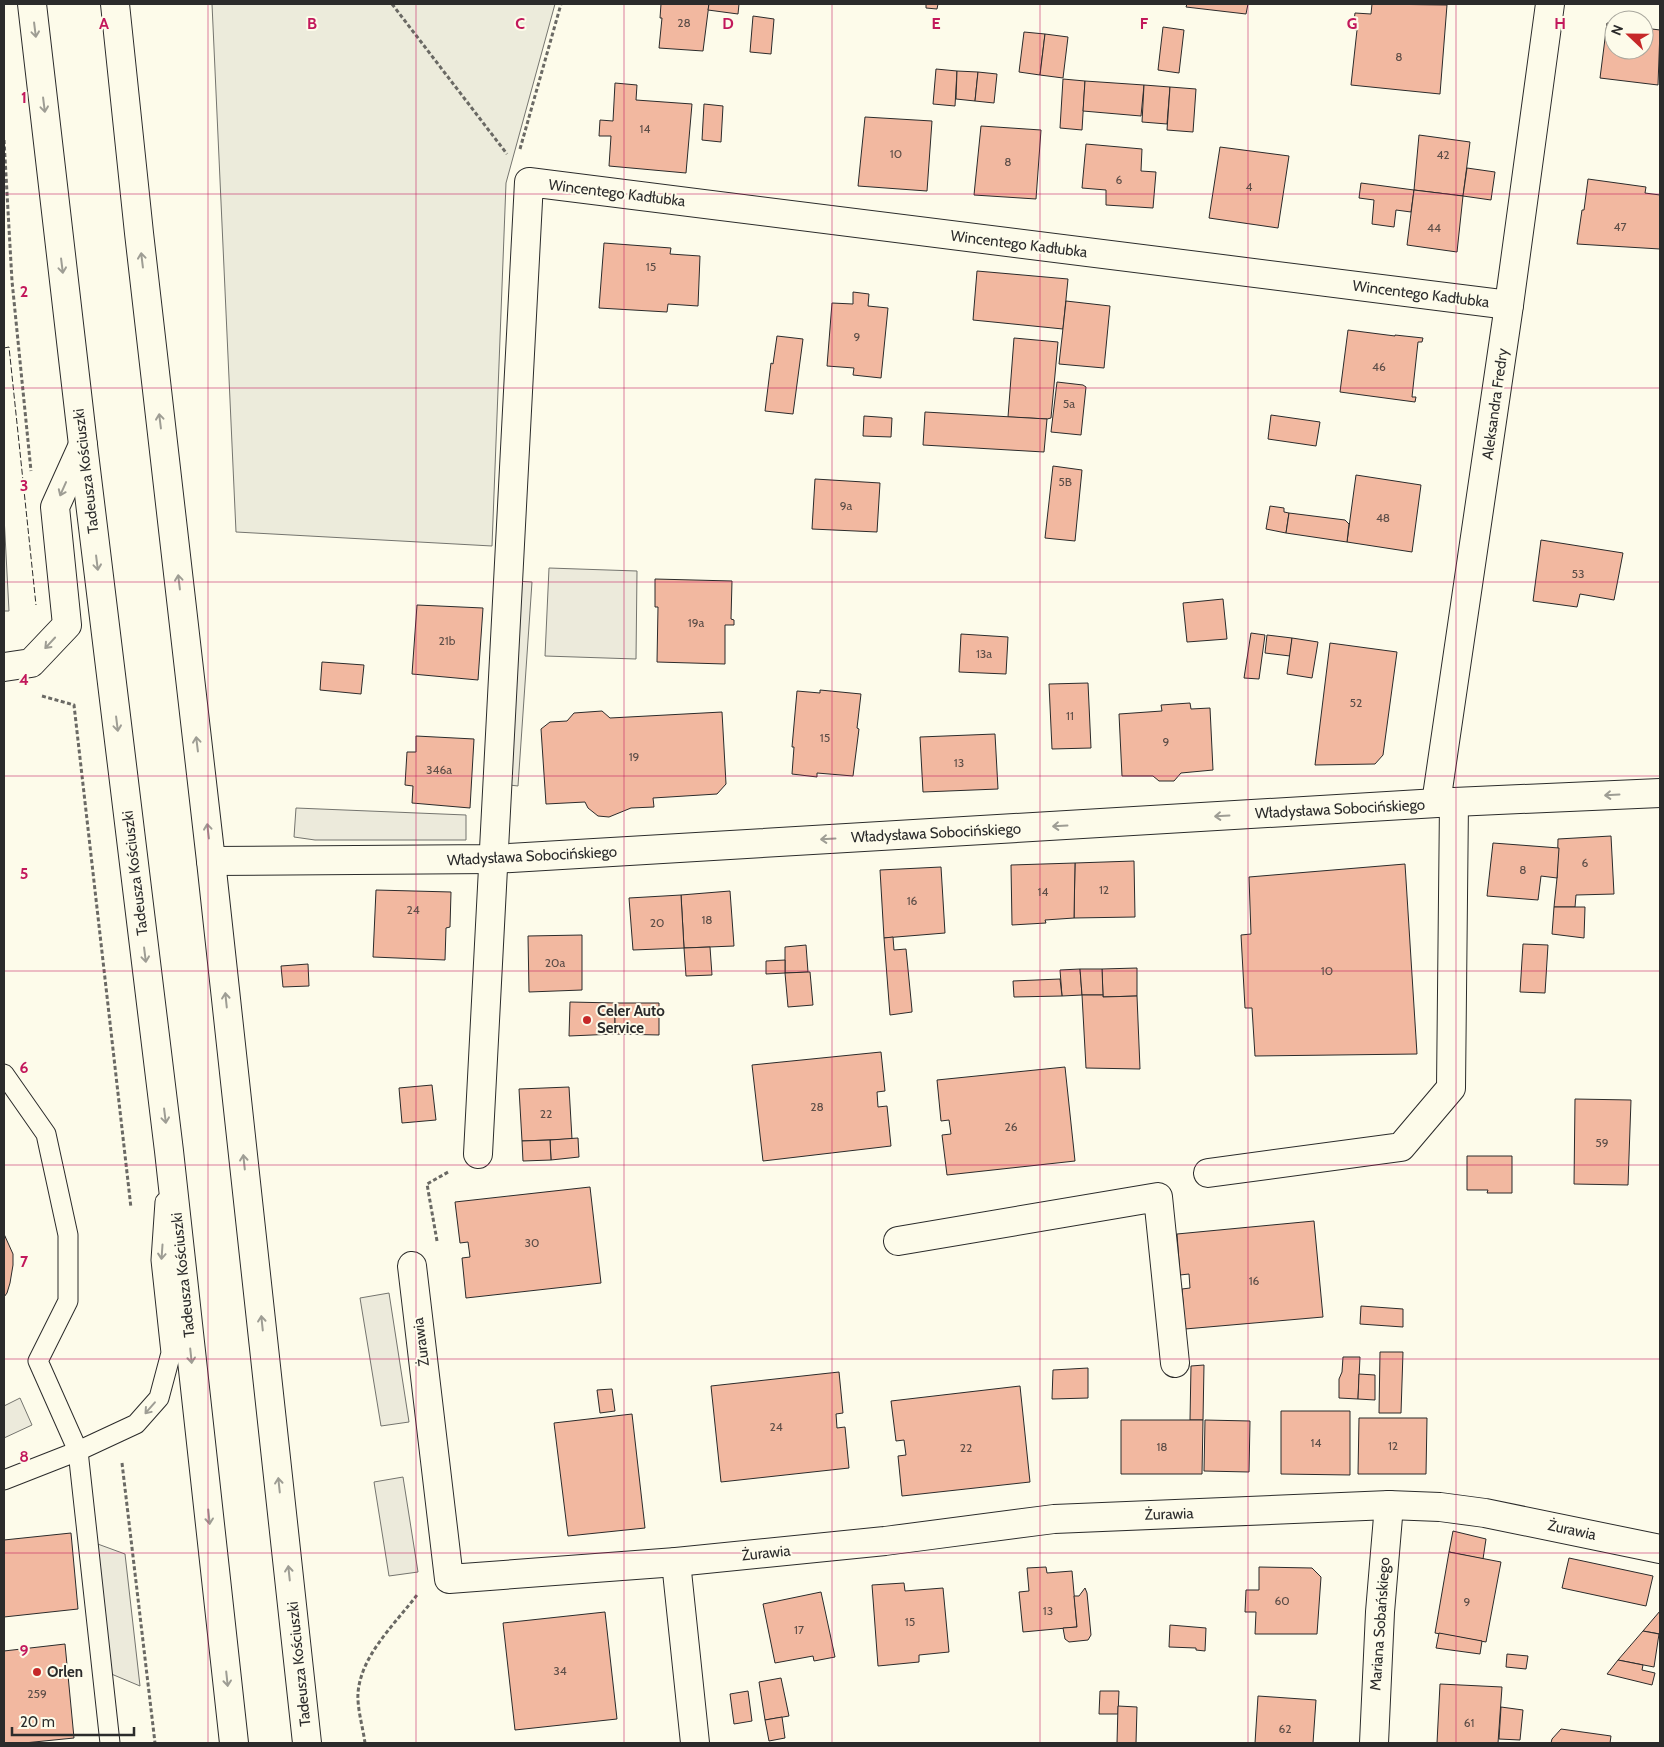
<svg xmlns="http://www.w3.org/2000/svg" width="1664" height="1747" viewBox="0 0 1664 1747" font-family="Cabin,sans-serif">
  <rect width="100%" height="100%" fill="#fdfbea"/>
  <!-- green -->
  <path fill="#ecebdb" stroke="#74746e" d="M212,4h343l-49,179 -14,363 -256,-14z"/>
  <!-- parking -->
  <g fill="#eceadb" stroke="#74746e">
    <path d="M4,516l5,95h-5z"/>
    <path d="M549,568l88,3 -1,88 -91,-3z"/>
    <path d="M515,581l17,1 -14,204 -17,-2z"/>
    <path d="M296,808l170,7v25h-151l-21,-3z"/>
    <path d="M389,1293l20,129 -28,4 -21,-128z"/>
    <path d="M20,1398l12,27 -28,13v-32z"/>
    <path d="M403,1477l15,95 -29,4 -15,-94z"/>
    <path d="M95,1543l30,11 15,132 -31,-13z"/>
  </g>
  <!-- building -->
  <g fill="#f2b8a0" stroke="#2b2b2b">
    <path d="M661,4h48l-6,47 -44,-3 3,-30h-2z"/>
    <path d="M709,4h30l-1,10 -30,-4z"/>
    <path d="M926,4h12l-1,5 -11,-1z"/>
    <path d="M1187,4h61l-2,10 -60,-7z"/>
    <path d="M1372,4l75,1 -7,89 -89,-9 6,-55h-4l2,-17 16,1z"/>
    <path d="M753,16l21,3 -3,35 -21,-2z"/>
    <path d="M1607,23l7,1v26h30v-22l16,2 -2,55 -58,-7z"/>
    <path d="M1163,27l21,3 -5,43 -21,-3z"/>
    <path d="M1024,32l21,2 -5,41 -21,-3z"/>
    <path d="M1045,34l23,3 -5,41 -23,-3z"/>
    <path d="M936,69l21,2 -2,35 -22,-2z"/>
    <path d="M957,71l21,1 -3,29 -19,-2z"/>
    <path d="M978,72l19,2 -3,29 -19,-2z"/>
    <path d="M1063,79l22,2 -3,49 -22,-2z"/>
    <path d="M1085,81l59,4 -3,31 -58,-5z"/>
    <path d="M615,83l22,2 -1,15 56,4 -6,69 -77,-7 2,-30h-12l1,-16 13,1z"/>
    <path d="M1144,85l26,2 -3,37 -25,-2z"/>
    <path d="M1170,87l26,2 -3,43 -26,-2z"/>
    <path d="M704,104l19,2 -2,36 -19,-2z"/>
    <path d="M865,117l67,4 -5,70 -69,-5z"/>
    <path d="M981,126l60,4 -5,69 -62,-4z"/>
    <path d="M1419,135l51,7 -7,54 -49,-6z"/>
    <path d="M1086,144l56,5 -1,22 15,1 -3,36 -47,-3v-15l-24,-2z"/>
    <path d="M1220,147l69,9 -11,72 -69,-10z"/>
    <path d="M1467,168l28,4 -4,28 -28,-4z"/>
    <path d="M1588,179l58,8 -1,6 15,2v54l-83,-5 5,-34h2z"/>
    <path d="M1361,183l53,7 -3,22 -15,-2 -2,17 -22,-3 2,-24 -15,-2z"/>
    <path d="M1414,190l49,6 -6,56 -50,-7z"/>
    <path d="M604,243l67,5 -1,6 30,2 -2,50 -30,-2 -1,8 -68,-4z"/>
    <path d="M977,271l91,8 -5,50 -90,-9z"/>
    <path d="M853,292l16,2 -1,12 20,2 -7,70 -28,-3 1,-7 -27,-2 5,-63 21,1z"/>
    <path d="M1066,301l44,5 -6,62 -45,-4z"/>
    <path d="M1348,330l47,6v-1l28,3 -1,4h-4l-6,55h4l-1,5 -75,-10z"/>
    <path d="M777,336l26,3 -10,75 -28,-3 6,-48 2,1z"/>
    <path d="M1014,338l44,4 -7,76 -4,1 -39,-2z"/>
    <path d="M1057,382l26,3 3,2 -5,48 -30,-3z"/>
    <path d="M925,412l122,7 -3,33 -121,-7z"/>
    <path d="M1271,415l49,7 -4,24 -48,-7z"/>
    <path d="M864,416l28,2 -1,19 -28,-1z"/>
    <path d="M1053,466l29,4 -7,71 -30,-3z"/>
    <path d="M1356,475l65,10 -9,67 -65,-10z"/>
    <path d="M815,479l65,4 -3,49 -65,-3z"/>
    <path d="M1270,506l14,2v4l5,1 -3,20 -20,-4z"/>
    <path d="M1289,513l56,7 4,4 -2,18 -61,-9z"/>
    <path d="M1541,540l82,13 -9,47 -34,-6 -3,13 -44,-6z"/>
    <path d="M655,579l77,2 -1,38 3,1v5h-9v39l-68,-2 1,-55h-3z"/>
    <path d="M1223,599l4,40 -40,3 -4,-39z"/>
    <path d="M417,605l66,3 -5,72 -66,-6z"/>
    <path d="M1251,633l14,2 -6,44 -15,-1z"/>
    <path d="M961,634l47,3 -2,37 -47,-2z"/>
    <path d="M1267,635l25,3 -2,18 -25,-3z"/>
    <path d="M1292,638l26,4 -6,36 -25,-4z"/>
    <path d="M1330,643l67,9 -14,103 -8,9 -60,1z"/>
    <path d="M322,662l42,3 -3,29 -41,-4z"/>
    <path d="M1088,683l3,65 -39,1 -3,-65z"/>
    <path d="M820,690l41,4 -4,34 2,1 -6,47 -36,-3v4l-25,-3 2,-27h-2l5,-56 23,2z"/>
    <path d="M1190,703l1,6 19,-1 3,62 -32,3 -7,8h-15l-6,-5h-31l-3,-62 43,-3 -1,-6z"/>
    <path d="M602,711l8,7 112,-6 4,72 -9,10 -64,4 1,9 -23,1 -22,9 -11,-1 -10,-8 -3,-6 -39,2 -5,-75 9,-7 17,-1 7,-8z"/>
    <path d="M995,734l3,55 -75,3 -3,-55z"/>
    <path d="M416,736l58,3 -4,69 -58,-5 1,-17 -8,-1 2,-33h9z"/>
    <path d="M1611,836l3,58 -38,1 -1,12h-21l3,-29 1,-39z"/>
    <path d="M1493,843l66,5 -2,30 -16,-2 -3,24 -51,-4z"/>
    <path d="M1134,861l1,56 -61,1 1,-55z"/>
    <path d="M1075,863l-1,55 -29,2 1,3 -34,2 -1,-60z"/>
    <path d="M1405,864l12,190 -162,2 -3,-48h-7l-4,-73 10,-1 -2,-57z"/>
    <path d="M941,867l4,66 -61,5 -4,-68z"/>
    <path d="M376,890l75,2 -1,35 -4,1 -1,32 -72,-3z"/>
    <path d="M730,891l4,55 -50,2 -3,-53z"/>
    <path d="M681,895l3,53 -51,2 -4,-52z"/>
    <path d="M1554,907h31l-1,31 -32,-4z"/>
    <path d="M582,935v55l-53,2 -1,-56z"/>
    <path d="M893,937l1,13 12,-1 6,61v2l-22,3 -6,-77z"/>
    <path d="M1523,944l25,1 -3,48 -25,-1z"/>
    <path d="M806,945l2,27 -23,1v-26z"/>
    <path d="M710,947l2,28 -26,1 -2,-28z"/>
    <path d="M785,960v13l-19,1v-13z"/>
    <path d="M308,964l1,22 -26,1 -2,-21z"/>
    <path d="M1137,968v28l-34,1 -1,-28z"/>
    <path d="M1080,969l2,26 -20,1 -2,-26z"/>
    <path d="M1080,969h22l1,26h-21z"/>
    <path d="M808,972h2l3,33 -25,2 -3,-34z"/>
    <path d="M1060,979l2,17 -48,1 -1,-16z"/>
    <path d="M1082,995h21v2l34,-1 3,73 -54,-1z"/>
    <path d="M570,1002l45,1v31l-46,2z"/>
    <path d="M615,1003h44v32l-44,-1z"/>
    <path d="M881,1052l4,39 -8,1 1,15 9,-1 4,40 -128,15 -11,-96z"/>
    <path d="M1065,1067l10,94 -128,14 -5,-40 9,-1 -2,-14 -8,1 -4,-41z"/>
    <path d="M432,1085l4,35 -34,3 -3,-35z"/>
    <path d="M569,1087l3,52 -50,2 -3,-52z"/>
    <path d="M1575,1099l56,1 -3,85 -54,-1z"/>
    <path d="M578,1138l1,19 -28,3 -1,-20z"/>
    <path d="M550,1140l1,20 -28,1 -1,-20z"/>
    <path d="M1467,1156h45v37h-25l1,-3h-21z"/>
    <path d="M590,1187l11,96 -135,15 -4,-40 8,-1 -2,-15 -8,1 -5,-41z"/>
    <path d="M1314,1221l9,96 -138,12 -3,-40 8,-1 -1,-14 -9,1 -3,-41z"/>
    <path d="M4,1234l9,20v11l-3,18 -3,10 -3,4z"/>
    <path d="M1361,1306l42,3v18l-43,-3z"/>
    <path d="M1380,1352h23l-2,61h-22z"/>
    <path d="M1343,1357h17l-2,42 -19,-1v-19l3,-7z"/>
    <path d="M1204,1365l-1,55h-13l1,-54z"/>
    <path d="M1088,1368v30l-36,1 1,-29z"/>
    <path d="M839,1372l4,41 -7,1 1,14 8,-1 4,41 -128,14 -10,-96z"/>
    <path d="M1359,1374l16,1v25l-17,-1z"/>
    <path d="M1020,1386l10,96 -128,14 -4,-40 8,-1 -2,-15 -8,1 -5,-40z"/>
    <path d="M612,1389l3,22 -15,2 -3,-23z"/>
    <path d="M1281,1411h69v64l-69,-1z"/>
    <path d="M632,1414l13,114 -77,8 -14,-113z"/>
    <path d="M1359,1418h68l-1,56h-68z"/>
    <path d="M1121,1420h82l-1,54h-81z"/>
    <path d="M1205,1420l45,1 -1,51 -45,-1z"/>
    <path d="M1453,1531l33,8 -3,20 -34,-7z"/>
    <path d="M71,1533l7,76 -74,8v-77z"/>
    <path d="M1449,1552l52,10 -15,80 -51,-9z"/>
    <path d="M1569,1558l84,18 -7,30 -84,-18z"/>
    <path d="M1046,1567l1,6 25,-2 5,56 -54,5 -4,-40 10,-1 -2,-23z"/>
    <path d="M1259,1567l53,1 9,9 -4,57h-62l1,-22h-11l1,-22h13z"/>
    <path d="M904,1583l1,8 38,-3 6,64 -30,3v7l-41,4 -6,-81z"/>
    <path d="M1085,1588l2,5 4,42 -3,5 -19,2 -4,-3 -2,-11 14,-1 -3,-31h5z"/>
    <path d="M821,1592l14,65 -21,4 -1,-5 -38,7 -12,-59z"/>
    <path d="M1660,1611v23l-17,-3z"/>
    <path d="M605,1612l12,107 -102,11 -12,-107z"/>
    <path d="M1170,1625l36,3 -1,23 -9,-1v-2l-27,-1z"/>
    <path d="M1643,1631l16,3 -5,33 -36,-7z"/>
    <path d="M1439,1633l43,8 -2,13 -44,-6z"/>
    <path d="M65,1644l9,94 -50,5h-20v-92z"/>
    <path d="M1507,1654l21,2 -2,13 -20,-2z"/>
    <path d="M1618,1660l25,5 -1,5 13,3 -3,12 -45,-11z"/>
    <path d="M781,1678l8,38 -24,4 -6,-38z"/>
    <path d="M1440,1684l62,3 -4,56h-61z"/>
    <path d="M748,1691l4,30 -18,3 -4,-30z"/>
    <path d="M1100,1691h19l-1,23h-19z"/>
    <path d="M1258,1696l58,4 -3,43h-58z"/>
    <path d="M1118,1706l19,1 -1,36h-19z"/>
    <path d="M1501,1707l22,3 -3,30 -21,-1z"/>
    <path d="M782,1717l3,21 -16,3 -4,-21z"/>
    <path d="M1561,1729l50,7 -1,7h-59l1,-4z"/>
  </g>
  <g fill="none" stroke-linecap="round" stroke-linejoin="round">
    <defs>
      <g id="service">
        <path d="M4,1074l42,60 22,101v66l-30,60 40,90 32,292"/>
        <path d="M4,1480l74,-29 58,-27 23,-26 12,-45 -10,-93 4,-58"/>
      </g>
      <g id="minor">
        <path d="M4,667l27,-4 36,-38 -12,-118 28,-62"/>
        <path d="M1436,803l73,-498 41,-301"/>
        <path d="M211,861l282,-2 961,-57 206,-9"/>
        <path d="M478,1154l51,-972 980,123"/>
        <path d="M1208,1173l193,-26 50,-59 3,-286"/>
        <path d="M898,1241l260,-44 17,166"/>
        <path d="M412,1266l37,313 227,-17 209,-21 169,-22 335,-14 51,2 45,6 175,36"/>
        <path d="M676,1562l19,181"/>
        <path d="M1374,1743l6,-131 9,-107"/>
      </g>
      <g id="primary">
        <path d="M32,4l51,441 86,706 65,592"/>
        <path d="M115,4l24,229 72,628 96,882"/>
      </g>
    </defs>
    <!-- service casing -->
    <use href="#service" stroke="#2b2b2b" stroke-width="21"/>
    <!-- minor casing -->
    <use href="#minor" stroke="#2b2b2b" stroke-width="30"/>
    <!-- primary casing -->
    <use href="#primary" stroke="#2b2b2b" stroke-width="30"/>
    <!-- path -->
    <g stroke="#6a6964" stroke-width="3" stroke-dasharray="4 2.5" stroke-linecap="butt">
      <path d="M392,4l115,150"/>
      <path d="M4,140l8,141 19,190"/>
      <path d="M520,149l41,-145"/>
      <path d="M42,696l32,9 57,503"/>
      <path d="M437,1241l-10,-57 23,-13"/>
      <path d="M122,1463l33,280"/>
      <path d="M365,1743c-2,-15 -8,-35 -7,-50 3,-38 37,-69 59,-98"/>
    </g>
    <!-- service -->
    <use href="#service" stroke="#fdfbea" stroke-width="19"/>
    <!-- minor -->
    <use href="#minor" stroke="#fdfbea" stroke-width="28"/>
    <!-- primary -->
    <use href="#primary" stroke="#fdfbea" stroke-width="28"/>
    <!-- fence -->
    <path stroke="#2b2b2b" stroke-width="1" stroke-dasharray="6 2.5" stroke-linecap="butt" d="M4,348l5,-1 27,258"/>
  </g>
  <!-- one-way arrows -->
  <defs><path id="oneway-shaft" d="M-6 0H5M1.5-3L5.5 0L1.5 3" fill="none" stroke-width="1.6" stroke-linecap="round" stroke-linejoin="round" transform="scale(1.25)"/></defs>
  <g stroke="#9e9d94">
    <use href="#oneway-shaft" transform="translate(35 30) rotate(83)"/>
    <use href="#oneway-shaft" transform="translate(44 105) rotate(83)"/>
    <use href="#oneway-shaft" transform="translate(142 260) rotate(-97)"/>
    <use href="#oneway-shaft" transform="translate(62 266) rotate(83)"/>
    <use href="#oneway-shaft" transform="translate(160 421) rotate(-97)"/>
    <use href="#oneway-shaft" transform="translate(63 489) rotate(114)"/>
    <use href="#oneway-shaft" transform="translate(97 563) rotate(83)"/>
    <use href="#oneway-shaft" transform="translate(179 582) rotate(-97)"/>
    <use href="#oneway-shaft" transform="translate(50 643) rotate(133)"/>
    <use href="#oneway-shaft" transform="translate(117 724) rotate(83)"/>
    <use href="#oneway-shaft" transform="translate(197 744) rotate(-97)"/>
    <use href="#oneway-shaft" transform="translate(1612 795) rotate(177)"/>
    <use href="#oneway-shaft" transform="translate(1222 816) rotate(177)"/>
    <use href="#oneway-shaft" transform="translate(1060 826) rotate(177)"/>
    <use href="#oneway-shaft" transform="translate(208 831) rotate(-97)"/>
    <use href="#oneway-shaft" transform="translate(828 839) rotate(177)"/>
    <use href="#oneway-shaft" transform="translate(145 955) rotate(83)"/>
    <use href="#oneway-shaft" transform="translate(226 1000) rotate(-96)"/>
    <use href="#oneway-shaft" transform="translate(165 1116) rotate(83)"/>
    <use href="#oneway-shaft" transform="translate(244 1162) rotate(-96)"/>
    <use href="#oneway-shaft" transform="translate(162 1252) rotate(94)"/>
    <use href="#oneway-shaft" transform="translate(262 1323) rotate(-96)"/>
    <use href="#oneway-shaft" transform="translate(191 1356) rotate(84)"/>
    <use href="#oneway-shaft" transform="translate(150 1408) rotate(131)"/>
    <use href="#oneway-shaft" transform="translate(279 1485) rotate(-96)"/>
    <use href="#oneway-shaft" transform="translate(209 1517) rotate(84)"/>
    <use href="#oneway-shaft" transform="translate(289 1573) rotate(-96)"/>
    <use href="#oneway-shaft" transform="translate(227 1679) rotate(84)"/>
  </g>
  <!-- grid -->
  <path fill="none" stroke="#c2185b" stroke-width="1" stroke-opacity="0.55" d="M208,4v1739M416,4v1739M624,4v1739M832,4v1739M1040,4v1739M1248,4v1739M1456,4v1739M4,194h1656M4,388h1656M4,582h1656M4,776h1656M4,971h1656M4,1165h1656M4,1359h1656M4,1553h1656"/>
  <!-- markers -->
  <g fill="#c62828" stroke="#fdfbea" stroke-width="2">
    <circle cx="587" cy="1020" r="5"/>
    <circle cx="37" cy="1672" r="5"/>
  </g>
  <g text-anchor="middle" stroke-width="4" stroke-linejoin="round" paint-order="stroke">
    <!-- number labels -->
    <g font-size="12" fill="#5d4e48">
      <text x="684" y="27">28</text>
      <text x="1399" y="61">8</text>
      <text x="645" y="133">14</text>
      <text x="896" y="158">10</text>
      <text x="1443" y="159">42</text>
      <text x="1008" y="166">8</text>
      <text x="1119" y="184">6</text>
      <text x="1249" y="191">4</text>
      <text x="1620" y="231">47</text>
      <text x="1434" y="232">44</text>
      <text x="651" y="271">15</text>
      <text x="857" y="341">9</text>
      <text x="1379" y="371">46</text>
      <text x="1069" y="408">5a</text>
      <text x="1065" y="486">5B</text>
      <text x="846" y="510">9a</text>
      <text x="1383" y="522">48</text>
      <text x="1578" y="578">53</text>
      <text x="696" y="627">19a</text>
      <text x="447" y="645">21b</text>
      <text x="984" y="658">13a</text>
      <text x="1356" y="707">52</text>
      <text x="1070" y="720">11</text>
      <text x="825" y="742">15</text>
      <text x="1166" y="746">9</text>
      <text x="634" y="761">19</text>
      <text x="959" y="767">13</text>
      <text x="439" y="774">346a</text>
      <text x="1585" y="867">6</text>
      <text x="1523" y="874">8</text>
      <text x="1104" y="894">12</text>
      <text x="1043" y="896">14</text>
      <text x="912" y="905">16</text>
      <text x="413" y="914">24</text>
      <text x="707" y="924">18</text>
      <text x="657" y="927">20</text>
      <text x="555" y="967">20a</text>
      <text x="1327" y="975">10</text>
      <text x="817" y="1111">28</text>
      <text x="546" y="1118">22</text>
      <text x="1011" y="1131">26</text>
      <text x="1602" y="1147">59</text>
      <text x="532" y="1247">30</text>
      <text x="1254" y="1285">16</text>
      <text x="776" y="1431">24</text>
      <text x="1316" y="1447">14</text>
      <text x="1393" y="1450">12</text>
      <text x="1162" y="1451">18</text>
      <text x="966" y="1452">22</text>
      <text x="1282" y="1605">60</text>
      <text x="1467" y="1606">9</text>
      <text x="1048" y="1615">13</text>
      <text x="910" y="1626">15</text>
      <text x="799" y="1634">17</text>
      <text x="560" y="1675">34</text>
      <text x="37" y="1698">259</text>
      <text x="1469" y="1727">61</text>
      <text x="1285" y="1733">62</text>
    </g>
    <!-- street labels -->
    <g font-size="15" fill="#2b2b2b" stroke="#fdfbea">
      <text transform="translate(617 193) rotate(7)" y="5">Wincentego Kadłubka</text>
      <text transform="translate(1019 244) rotate(7)" y="5">Wincentego Kadłubka</text>
      <text transform="translate(1421 294) rotate(7)" y="5">Wincentego Kadłubka</text>
      <text transform="translate(1495 404) rotate(-82)" y="5">Aleksandra Fredry</text>
      <text transform="translate(86 471) rotate(-97)" y="5">Tadeusza Kościuszki</text>
      <text transform="translate(1340 809) rotate(-3)" y="5">Władysława Sobocińskiego</text>
      <text transform="translate(936 833) rotate(-3)" y="5">Władysława Sobocińskiego</text>
      <text transform="translate(532 856) rotate(-3)" y="5">Władysława Sobocińskiego</text>
      <text transform="translate(135 873) rotate(-97)" y="5">Tadeusza Kościuszki</text>
      <text transform="translate(183 1275) rotate(-96)" y="5">Tadeusza Kościuszki</text>
      <text transform="translate(421 1342) rotate(-97)" y="5">Żurawia</text>
      <text transform="translate(1169 1514) rotate(-2)" y="5">Żurawia</text>
      <text transform="translate(1572 1530) rotate(12)" y="5">Żurawia</text>
      <text transform="translate(766 1553) rotate(-6)" y="5">Żurawia</text>
      <text transform="translate(1380 1624) rotate(-86)" y="5">Mariana Sobańskiego</text>
      <text transform="translate(299 1664) rotate(-96)" y="5">Tadeusza Kościuszki</text>
    </g>
    <!-- poi labels -->
    <g font-size="15" font-weight="bold" fill="#2b2b2b" stroke="#fdfbea" text-anchor="start">
      <text x="597" y="1016">Celer Auto<tspan x="597" dy="17">Service</tspan></text>
      <text x="47" y="1677">Orlen</text>
    </g>
  </g>
  <g font-size="16" text-anchor="middle" font-weight="bold" fill="#c2185b" stroke="#fdfbea" stroke-width="4" stroke-linejoin="round" paint-order="stroke">
    <text x="104" y="29">A</text>
    <text x="312" y="29">B</text>
    <text x="520" y="29">C</text>
    <text x="728" y="29">D</text>
    <text x="936" y="29">E</text>
    <text x="1144" y="29">F</text>
    <text x="1352" y="29">G</text>
    <text x="1560" y="29">H</text>
    <text x="24" y="103">1</text>
    <text x="24" y="297">2</text>
    <text x="24" y="491">3</text>
    <text x="24" y="685">4</text>
    <text x="24" y="879">5</text>
    <text x="24" y="1073">6</text>
    <text x="24" y="1267">7</text>
    <text x="24" y="1462">8</text>
    <text x="24" y="1656">9</text>
  </g>
  <!-- border -->
  <rect width="1664" height="1747" fill="none" stroke="#2b2b2b" stroke-width="10"/>
  <!-- north arrow -->
  <g transform="translate(1629 35) rotate(292)"><circle r="24" fill="#fdfbea" stroke="#a9a89e"/>
  <path d="M0-4L9 19L0 12L-9 19Z" fill="#c62828"/>
  <text y="-8" font-size="14" font-weight="bold" text-anchor="middle" fill="#2b2b2b">N</text>
  </g>
  <!-- scale -->
  <path d="M12 1727v8h122v-8" fill="none" stroke="#2b2b2b" stroke-width="2.5"/>
  <text x="20" y="1727" font-size="15" fill="#2b2b2b" stroke="#fdfbea" stroke-width="4" paint-order="stroke">20 m</text>
</svg>
